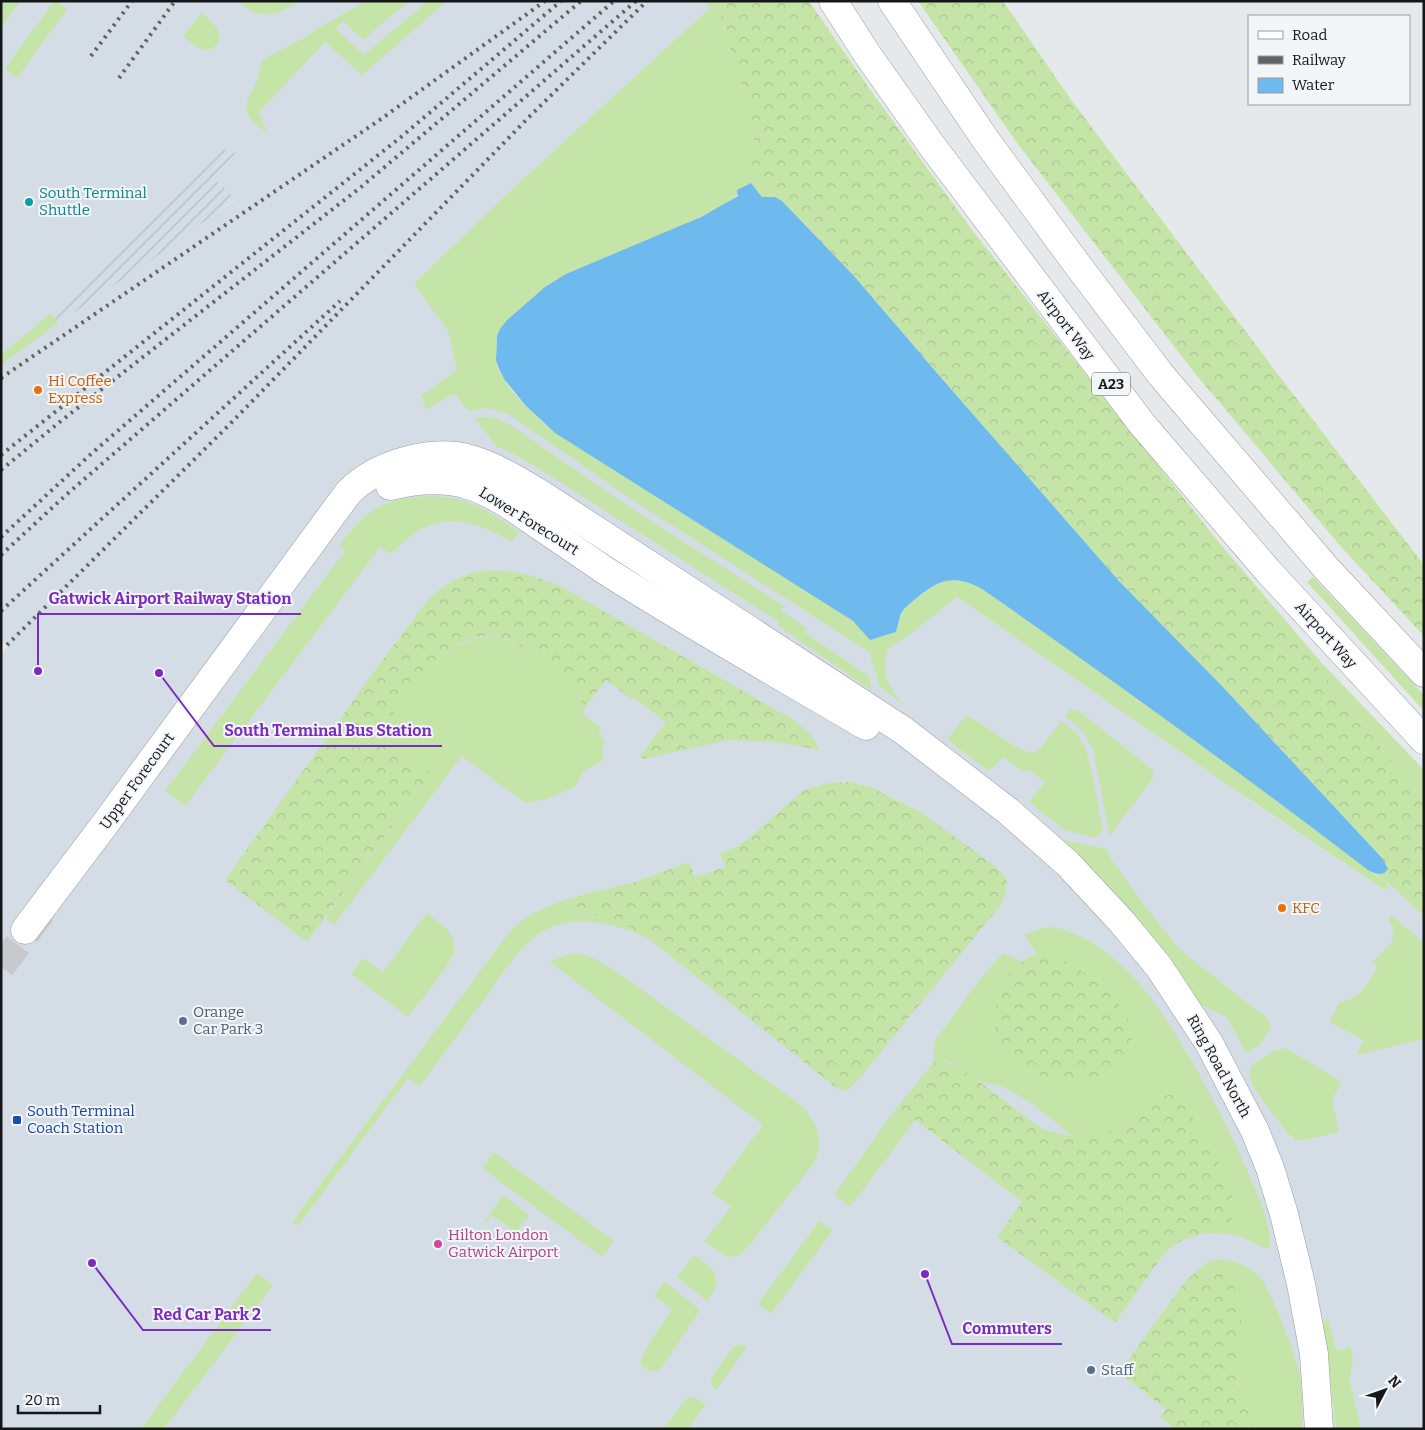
<svg xmlns="http://www.w3.org/2000/svg" width="1425" height="1430" viewBox="0 0 1425 1430" font-family="Bitter,serif">
  <defs>
    <pattern id="industrial-furrows" width="10" height="10" patternUnits="userSpaceOnUse" patternTransform="scale(1.25)"><rect width="10" height="10" fill="#d4dde6"/><path d="M-1 1l2-2M0 10L10 0M9 11l2-2" fill="none" stroke="#b5bdc5"/></pattern>
    <pattern id="forest-crowns" width="20" height="18" patternUnits="userSpaceOnUse" patternTransform="scale(1.25)"><rect width="20" height="18" fill="#c5e5a8"/><path d="M2 6a3 3 0 1 1 6 0M12 15a3 3 0 1 1 6 0" fill="none" stroke="#a8c490"/></pattern>
  </defs>
  <rect width="100%" height="100%" fill="#e6e9ec"/>
  <!-- built -->
  <path fill="#d4dde6" fill-rule="evenodd" d="M1,1h704l5,7 -262,323 42,66 377,250 50,-18 40,-32 294,204 134,89 4,-5 5,3 30,29v512h-63l-11,-48 3,-21 -2,-12 -14,3 -11,-35 -3,8 13,105h-81l-17,-45 -100,-37 -19,26 47,36 -5,8 14,12h-1174v-775l7,-8 -7,-5zM219,148l16,6 -22,23 22,23 -176,122 -8,-9 33,-28 60,-59zM849,782l22,5 48,24 -275,124 -56,-22 -29,-3 130,-48 6,16 30,-11 -5,-14 18,-7 77,-60zM961,1068l80,60 12,6 18,2 130,97 -18,7 -17,11 -51,72 -117,-86 24,-35 -107,-82zM1250,1080l65,58 -16,2 -8,-2 -38,-51z"/>
  <!-- industrial -->
  <path fill="url(#industrial-furrows)" d="M219,147l17,6 -23,24 22,22 -82,60 -95,64 -7,-10 33,-28 60,-59z"/>
  <!-- grass -->
  <g fill="#c5e5a8">
    <path d="M1,1h19l-19,27z"/>
    <path d="M54,1h3l10,8 -50,69 -12,-9z"/>
    <path d="M238,1h62c-26,14 -37,22 -62,0z"/>
    <path d="M367,1h42l-46,39 -20,-19 -7,8 28,26 64,-54h19l-85,74 -37,-33 -66,70 9,23 -18,-17 -4,-9 1,-8 10,-20 5,-21 42,-22 16,-11z"/>
    <path d="M705,1h12l19,69 16,47 2,21 -5,30 26,29h-13l-11,-14c-23,24 -47,30 -74,46 -60,36 -120,72 -180,107 -1,11 -2,22 1,32 9,22 39,50 57,65l291,183 16,13 8,11 26,-8 5,-19 4,-5c27,-23 42,-38 77,-19 138,96 275,193 407,296l-4,5 -157,-105 -271,-188 -40,32 -29,20c-9,26 4,46 23,62l-31,-24 -11,-35 -238,-153 -123,-85 -21,-6 -19,3 -14,-18 -28,17 -6,-16h4l33,-24 -9,-39 -34,-47 93,-90 203,-186z"/>
    <path d="M202,12c7,7 28,25 12,35 -3,2 -8,4 -11,2 -7,-1 -14,-9 -20,-13z"/>
    <path d="M51,313l7,10 -57,42v-10z"/>
    <path d="M484,417l11,1 14,6 119,82 156,100 -3,5 26,17 -3,4 65,44 3,15 -95,-66 2,-3 -230,-147 -31,-19 -22,-10 -22,-28z"/>
    <path d="M429,496c41,1 57,14 90,36l-7,9c-50,-26 -80,-31 -121,13l-11,-7 -195,259 -20,-15 180,-240 -6,-5c28,-37 42,-47 90,-50z"/>
    <path d="M1204,525l117,137 103,108v32z"/>
    <path d="M1313,577l111,118v16l-117,-129z"/>
    <path d="M487,636c37,0 76,43 99,70l-4,7 20,16 -4,5 7,7 -3,7 2,12 -17,9 -5,5 -7,13 -31,13 -19,3 -63,-47 -128,169 -9,-6 106,-146 -53,-38c28,-40 56,-91 109,-99z"/>
    <path d="M1071,709l8,2 75,60 -1,7 -43,58 -17,-86 -9,-17 -6,-6 -13,-11z"/>
    <path d="M965,717h6l45,30 14,6h4l7,-5 20,-27c8,5 15,11 20,19 11,18 17,67 22,90l-7,8 -32,-8 -35,-28 16,-20 -14,-11h-9l-19,-14 -11,12 -5,1 -40,-31z"/>
    <path d="M1060,839l47,10 4,10 36,50 31,38 13,12 77,60 3,9 -11,17 -14,8 -19,-36 -28,-13 -60,-82 -37,-42z"/>
    <path d="M639,881l-80,29c31,4 64,8 90,29 -29,-14 -68,-25 -100,-11 -27,12 -48,49 -65,72 -22,29 -43,57 -64,86l-12,-8 -110,148 -6,-4 220,-293c32,-30 85,-37 127,-48z"/>
    <path d="M427,913l20,16 6,10 2,12 -10,18 -37,48 -57,-43 12,-16 20,14z"/>
    <path d="M1392,916l32,27v96l-68,16 8,-15 -35,-18 10,-19c24,-7 26,-17 39,-36l-7,-4c13,-12 32,-24 17,-42z"/>
    <path d="M1053,927c26,6 46,18 66,36 24,21 41,47 58,74 24,39 44,76 63,117 12,28 28,59 31,90l-4,5 -26,-12 -13,-3 -27,-1 29,-8 -4,-48 -37,-67 -14,-14 -21,7 -15,13 -22,13 -23,7h-23c-21,-19 -42,-37 -68,-49 -8,-4 -19,-3 -26,-7 -13,-6 -27,-27 -44,-17l1,-18 2,-6 45,-61 22,-25 18,8c-11,11 -14,23 -19,37 -2,7 -7,15 -8,22 0,7 3,16 5,22 16,46 91,47 123,19l-78,-108 -7,1 -13,-19 18,-7z"/>
    <path d="M576,953c17,2 33,14 47,23l179,130c17,20 22,32 12,57l-66,84 -10,9 -10,1 -24,-15 27,-35 -19,-14 51,-68 -213,-163 13,-6z"/>
    <path d="M1286,1048l56,34 -10,17 7,33 -35,8h-9l-8,-7 -34,-46 -4,-14 3,-8 22,-14z"/>
    <path d="M892,1114l18,13 -60,80 -16,-12z"/>
    <path d="M494,1152l120,89 -12,16 -120,-89z"/>
    <path d="M503,1195l26,20 -13,17 -24,-17 -6,8 -2,-1z"/>
    <path d="M819,1221l14,9 -62,84 -13,-10z"/>
    <path d="M695,1255c20,16 30,22 12,46l-30,-24z"/>
    <path d="M1217,1259c16,1 33,7 44,20 11,13 35,78 39,96 3,17 2,36 2,54h-47l-17,-45 3,-47v-31l-7,-20 -35,-15 -13,9 22,-18z"/>
    <path d="M257,1273l16,12 -109,144h-23z"/>
    <path d="M664,1281l36,29 -38,57 -5,4h-8l-8,-6v-5l6,-14 25,-37 -18,-13z"/>
    <path d="M1327,1316l10,35 14,-4 2,13 -3,21 11,48h-25l-13,-105z"/>
    <path d="M740,1344l7,3 -31,43 -4,-4 -1,-8 22,-31z"/>
    <path d="M693,1397l13,7 -18,25h-25l23,-30z"/>
  </g>
  <!-- forest -->
  <g fill="url(#forest-crowns)">
    <path d="M717,1h92l60,87 103,142 452,572v115l-30,-29 -20,-15 9,1 -1,-16 -161,-173 -102,-104 -176,-201 -89,-104 -72,-75 -7,-4 -26,-29 5,-30 -2,-21 -16,-47z"/>
    <path d="M918,1h85l69,100 202,268 150,196v71l-82,-88 -149,-177 -176,-228z"/>
    <path d="M496,570l30,4 32,11 236,135 17,15 9,15 -46,-8 -45,-2 -86,19 -3,-3 26,-34 -33,-25 -2,2 -25,-19 -20,26c-19,-23 -59,-65 -90,-70 -30,-5 -59,21 -77,43 -15,17 -28,37 -41,56l53,38 -124,169 -82,-62 150,-210 52,-69 12,-11 15,-10 21,-8z"/>
    <path d="M849,782l22,5 48,24 72,52 14,13 2,6 -2,13 -6,12 -140,172 -11,11 -10,-1 -194,-154c-27,-16 -55,-23 -86,-25l131,-48 6,15 30,-10 -5,-14 18,-7 18,-14 43,-38 8,-5 21,-6z"/>
    <path d="M1044,953c27,4 77,45 86,70 4,12 1,27 -7,36 -7,10 -20,17 -32,19 -31,6 -75,1 -91,-32 -16,-33 3,-89 44,-93z"/>
    <path d="M941,1060l20,8 80,60c33,14 72,9 100,-14 8,-6 17,-18 28,-19 6,-1 12,5 15,9 8,10 14,22 20,33 10,19 24,38 28,59 2,10 2,19 -2,29l-47,15 -17,11 -51,72 -118,-86 25,-35 -107,-82 -5,7 -18,-13 41,-51z"/>
    <path d="M1212,1269l12,3 10,14 7,20v31l-3,47 17,45h-80l-15,-12 6,-8 -47,-36 67,-93 13,-9z"/>
  </g>
  <!-- water -->
  <path fill="#6eb9ed" d="M751,183l11,14h13l7,4 72,75 89,104 176,201 102,104 161,173 6,11c-5,8 -13,5 -20,1 -127,-97 -255,-190 -386,-281 -35,-19 -50,-4 -77,19l-4,5 -5,19 -26,8 -17,-19 -298,-188 -29,-27 -22,-27 -5,-10 -3,-9 1,-24 3,-7 7,-9 38,-33 21,-13 135,-57 37,-21 -1,-6z"/>
  <g fill="none" stroke-linecap="round" stroke-linejoin="round">
    <!-- street-tunnel -->
    <path stroke="#c7c9cc" stroke-width="28" stroke-dasharray="28 14" stroke-linecap="butt" d="M1,967l41,-55"/>
    <defs>
      <g id="street">
        <path d="M390,486c26,-6 52,-9 78,-1 23,7 44,21 63,35 25,17 50,34 75,51 85,54 173,104 260,155"/>
        <path d="M25,930l77,-102 246,-335c28,-29 83,-45 122,-34 25,7 47,21 69,34l365,238 104,80 60,53 54,58 37,45 50,76 46,88 15,37 14,46 17,70 13,70 5,75"/>
      </g>
      <g id="highway">
        <path d="M833,1l34,53 65,92 210,278 126,147 156,169"/>
        <path d="M892,1l93,138 91,124 85,112 165,193 98,105"/>
      </g>
    </defs>
    <!-- street casing -->
    <use href="#street" stroke="#9a9da0" stroke-width="29"/>
    <!-- highway casing -->
    <use href="#highway" stroke="#9a9da0" stroke-width="29"/>
    <!-- street -->
    <use href="#street" stroke="#fff" stroke-width="28"/>
    <!-- highway -->
    <use href="#highway" stroke="#fff" stroke-width="28"/>
    <!-- rail -->
    <g stroke="#616364" stroke-width="4" stroke-dasharray="2.5 5" stroke-linecap="butt">
      <path d="M91,56l41,-55"/>
      <path d="M119,78l56,-77"/>
      <path d="M1,378l380,-259 164,-118"/>
      <path d="M1,455l400,-318 160,-136"/>
      <path d="M1,470l60,-49 300,-234 220,-186"/>
      <path d="M1,537l90,-83 523,-453"/>
      <path d="M1,555l65,-60 570,-494"/>
      <path d="M1,611l339,-310"/>
      <path d="M7,645l222,-220 302,-310 116,-114"/>
    </g>
  </g>
  <!-- markers -->
  <circle fill="#0f9aa8" stroke="#f3f6f9" stroke-width="2" cx="29" cy="202" r="5"/>
  <g fill="#e8710a" stroke="#f3f6f9" stroke-width="2">
    <circle cx="38" cy="390" r="5"/>
    <circle cx="1282" cy="908" r="5"/>
  </g>
  <g fill="#5c6f8a" stroke="#f3f6f9" stroke-width="2">
    <circle cx="183" cy="1021" r="5"/>
    <circle cx="1091" cy="1370" r="5"/>
  </g>
  <rect fill="#1a4fb4" stroke="#f3f6f9" stroke-width="2" x="12" y="1115" width="10" height="10" rx="2.5"/>
  <circle fill="#d1479c" stroke="#f3f6f9" stroke-width="2" cx="438" cy="1244" r="5"/>
  <g text-anchor="middle" stroke-width="4" stroke-linejoin="round" paint-order="stroke">
    <!-- shield labels -->
    <rect fill="#f3f6f9" stroke="#58595b" stroke-width="1" x="1092" y="372.5" width="38" height="23" rx="4"/>
    <g font-size="14" font-weight="bold" fill="#151617">
      <text x="1111" y="389">A23</text>
    </g>
    <!-- culture labels -->
    <g font-size="15" fill="#0d838f" stroke="#f3f6f9" text-anchor="start">
      <text x="39" y="198">South Terminal<tspan x="39" dy="17">Shuttle</tspan></text>
    </g>
    <!-- street labels -->
    <g font-size="15" fill="#151617" stroke="#f3f6f9">
      <text transform="translate(1066 325) rotate(53)" y="5">Airport Way</text>
      <text transform="translate(529 521) rotate(32)" y="5">Lower Forecourt</text>
      <text transform="translate(1326 635) rotate(48)" y="5">Airport Way</text>
      <text transform="translate(137 781) rotate(-54)" y="5">Upper Forecourt</text>
      <text transform="translate(1219 1066) rotate(61)" y="5">Ring Road North</text>
    </g>
    <!-- food labels -->
    <g font-size="15" fill="#c56008" stroke="#f3f6f9" text-anchor="start">
      <text x="48" y="386">Hi Coffee<tspan x="48" dy="17">Express</tspan></text>
      <text x="1292" y="913">KFC</text>
    </g>
    <!-- service labels -->
    <g font-size="15" fill="#4e5e75" stroke="#f3f6f9" text-anchor="start">
      <text x="193" y="1017">Orange<tspan x="193" dy="17">Car Park 3</tspan></text>
      <text x="1101" y="1375">Staff</text>
    </g>
    <!-- transit labels -->
    <g font-size="15" fill="#164399" stroke="#f3f6f9" text-anchor="start">
      <text x="27" y="1116">South Terminal<tspan x="27" dy="17">Coach Station</tspan></text>
    </g>
    <!-- hotel labels -->
    <g font-size="15" fill="#b23c85" stroke="#f3f6f9" text-anchor="start">
      <text x="448" y="1240">Hilton London<tspan x="448" dy="17">Gatwick Airport</tspan></text>
    </g>
  </g>
  <!-- callouts -->
  <path fill="none" stroke="#7b2cbf" stroke-width="2" d="M38 671L38 614H301M159 673L214 746H442M92 1263L143 1330H271M925 1274L952 1344H1062"/>
  <g fill="#7b2cbf" stroke="#f3f6f9" stroke-width="2">
    <circle cx="38" cy="671" r="5"/>
    <circle cx="159" cy="673" r="5"/>
    <circle cx="92" cy="1263" r="5"/>
    <circle cx="925" cy="1274" r="5"/>
  </g>
  <g font-size="16" text-anchor="middle" font-weight="bold" fill="#7b2cbf" stroke="#f3f6f9" stroke-width="4" stroke-linejoin="round" paint-order="stroke">
    <text x="170" y="604">Gatwick Airport Railway Station</text>
    <text x="328" y="736">South Terminal Bus Station</text>
    <text x="207" y="1320">Red Car Park 2</text>
    <text x="1007" y="1334">Commuters</text>
  </g>
  <!-- border -->
  <rect width="1425" height="1430" fill="none" stroke="#151617" stroke-width="5"/>
  <!-- legend -->
  <rect x="1248" y="15" width="162" height="90" fill="#f3f6f9" stroke="#9a9c9f"/>
  <rect x="1258" y="31" width="25" height="8" fill="#ffffff" stroke="#9a9c9f"/>
  <text x="1292" y="40" font-size="15" fill="#151617">Road</text>
  <rect x="1258" y="56" width="25" height="8" fill="#616364" stroke="#9a9c9f"/>
  <text x="1292" y="65" font-size="15" fill="#151617">Railway</text>
  <rect x="1258" y="78" width="25" height="15" fill="#6eb9ed" stroke="#9a9c9f"/>
  <text x="1292" y="90" font-size="15" fill="#151617">Water</text>
  <!-- north arrow -->
  <g transform="translate(1385 1390) rotate(49)" stroke="#f3f6f9" stroke-width="4" paint-order="stroke">
  <path d="M0-4L9 19L0 12L-9 19Z" fill="#151617"/>
  <text y="-8" font-size="14" font-weight="bold" text-anchor="middle" fill="#151617">N</text>
  </g>
  <!-- scale -->
  <path d="M18 1405v8h82v-8" fill="none" stroke="#151617" stroke-width="2.5"/>
  <text x="25" y="1405" font-size="15" fill="#151617" stroke="#f3f6f9" stroke-width="4" paint-order="stroke">20 m</text>
</svg>
